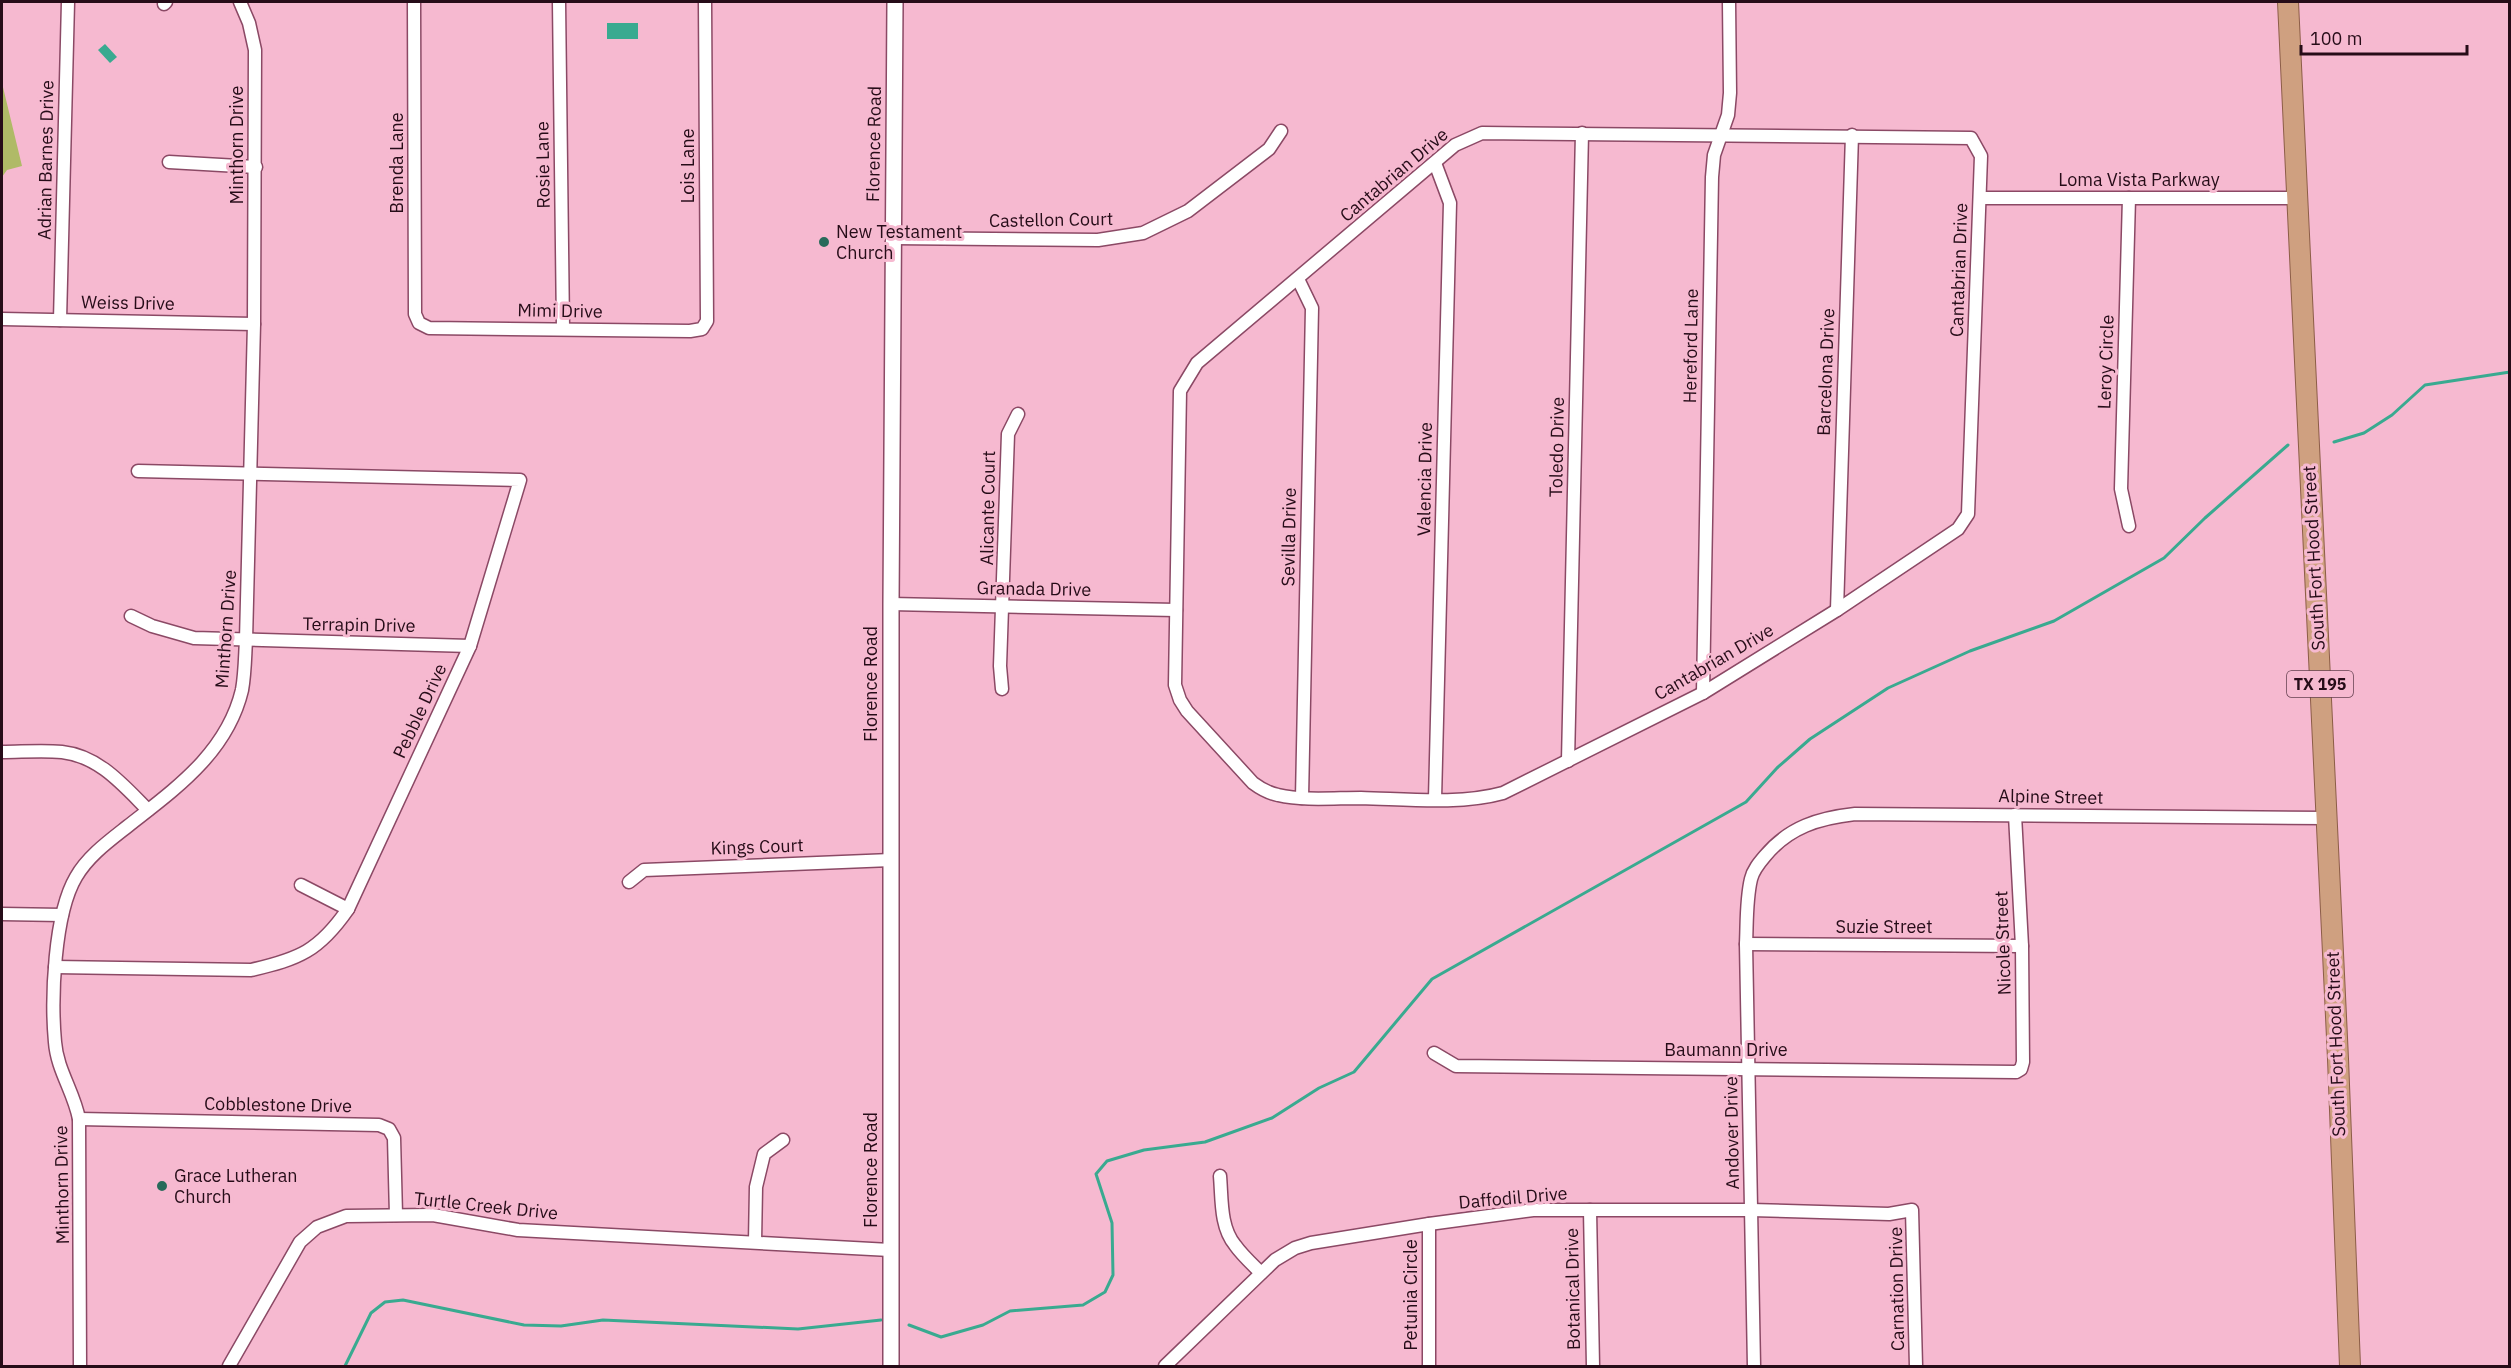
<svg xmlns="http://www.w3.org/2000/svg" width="2511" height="1368" viewBox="0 0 2511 1368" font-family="'IBM Plex Sans',sans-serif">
  <rect width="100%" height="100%" fill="#f6b9d0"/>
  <!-- green -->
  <path fill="#b0ba67" d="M2,83l20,83 -15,4 -5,7z"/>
  <!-- water -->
  <g fill="#39aa90">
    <rect x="607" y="23" width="31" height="16"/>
    <path d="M105,44l12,13 -7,6 -12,-13z"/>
  </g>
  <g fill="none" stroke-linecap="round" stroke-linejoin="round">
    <!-- stream -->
    <g stroke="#39aa90" stroke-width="3">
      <path d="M2334,442l30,-9 28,-18 33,-30 85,-13"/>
      <path d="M909,1325l32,12 42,-12 27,-14 73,-6 22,-13 8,-17 -1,-52 -16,-49 11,-13 37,-11 61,-8 67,-24 47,-30 35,-16 78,-93 314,-177 31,-34 33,-29 78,-51 82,-37 84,-30 110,-63 41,-40 83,-73"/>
      <path d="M345,1366l26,-53 14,-11 18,-2 121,25 37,1 42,-6 195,9 83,-9"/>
    </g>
    <defs>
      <g id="minor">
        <path d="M414,2l1,312 4,9 10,5 261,3 12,-2 5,-8 -2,-319"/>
        <path d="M559,2l4,326"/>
        <path d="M164,4l2,-2"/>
        <path d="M1482,133l489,5 10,18 -13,358 -10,15 -121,81 -134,83 -200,100c-43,12 -98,6 -142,5 -27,0 -57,3 -83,-3 -10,-2 -17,-6 -25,-12l-66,-72 -7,-11 -5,-15 5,-294 17,-28 258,-218z"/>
        <path d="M169,162l87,5"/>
        <path d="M1980,198h317"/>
        <path d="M893,238l205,2 45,-7 45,-22 81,-62 12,-18"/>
        <path d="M1298,279l14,29 -10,490"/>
        <path d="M2,319l252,5"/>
        <path d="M60,320l8,-318"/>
        <path d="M2129,526l-8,-37 8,-291"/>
        <path d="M891,604l285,6"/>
        <path d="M1837,610l15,-475"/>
        <path d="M131,616l21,10 42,12 276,8"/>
        <path d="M1002,689l-2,-23 8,-232 10,-20"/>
        <path d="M1703,693l9,-516 2,-22 14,-40 2,-22 -1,-91"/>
        <path d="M2,752c19,0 40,-2 60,0 37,4 61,33 86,58"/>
        <path d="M1568,761l14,-628"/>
        <path d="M1435,799l15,-596 -15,-40"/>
        <path d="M629,882l15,-12 247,-10"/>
        <path d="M301,885l47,24"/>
        <path d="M2,914l60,1"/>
        <path d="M1746,944l276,2"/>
        <path d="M55,967l196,3c48,-11 68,-19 97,-61l122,-263 50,-166 -382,-9"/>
        <path d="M1434,1053l22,13 560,6 5,-3 2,-7 -1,-116 -7,-131"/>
        <path d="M79,1119l300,6 10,4 5,9 2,77"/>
        <path d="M1220,1176c2,23 0,51 15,69 7,10 17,19 26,28"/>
        <path d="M1590,1210l3,156"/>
        <path d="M755,1242l1,-55 8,-33 19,-14"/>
        <path d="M80,1366l-1,-247c-5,-27 -22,-49 -24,-77 -4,-43 -1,-128 21,-165 12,-21 33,-36 52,-51 47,-37 99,-73 114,-136 3,-16 3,-34 4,-50l8,-316 1,-274 -6,-27 -9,-21"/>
        <path d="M229,1366l71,-124 17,-15 29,-11 87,-1 85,15 372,20"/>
        <path d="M1165,1366l110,-106 20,-12 16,-5 118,-19 104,-14h218l138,4 23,-4 4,156"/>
        <path d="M1429,1366v-142"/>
        <path d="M1754,1366l-8,-422c1,-21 0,-44 5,-65 2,-9 8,-16 14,-23 24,-29 54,-38 90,-42l471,4"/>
      </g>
      <path id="tertiary" d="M891,1366v-762l4,-602"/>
      <path id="trunk" d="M2288,2l50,1057 12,307"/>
    </defs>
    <!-- minor casing -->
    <use href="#minor" stroke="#8b4965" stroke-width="15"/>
    <!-- tertiary casing -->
    <use href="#tertiary" stroke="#8b4965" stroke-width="18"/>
    <!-- trunk casing -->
    <use href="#trunk" stroke="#8c5d47" stroke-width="22"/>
    <!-- minor -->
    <use href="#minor" stroke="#fff" stroke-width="12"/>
    <!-- tertiary -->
    <use href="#tertiary" stroke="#fff" stroke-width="15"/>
    <!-- trunk -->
    <use href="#trunk" stroke="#cfa080" stroke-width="20"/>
  </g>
  <!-- markers -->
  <g fill="#286a5a" stroke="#f6b9d0" stroke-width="2">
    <circle cx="824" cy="242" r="6"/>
    <circle cx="162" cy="1186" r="6"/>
  </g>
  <g text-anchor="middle" stroke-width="6" stroke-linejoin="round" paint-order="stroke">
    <!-- shield labels -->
    <rect fill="#f6b9d0" stroke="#64404f" stroke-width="1.5" x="2287" y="671" width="66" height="26" rx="4.5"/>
    <g font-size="16" font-weight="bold" fill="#260c18">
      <text x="2320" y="690">TX 195</text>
    </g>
    <!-- street labels -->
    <g font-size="18" fill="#260c18" stroke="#f6b9d0">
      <text transform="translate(874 144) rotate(-89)" y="6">Florence Road</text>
      <text transform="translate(237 145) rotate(-90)" y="6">Minthorn Drive</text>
      <text transform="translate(46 160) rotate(-89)" y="6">Adrian Barnes Drive</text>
      <text transform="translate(397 163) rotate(-90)" y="6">Brenda Lane</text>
      <text transform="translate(543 165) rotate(-91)" y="6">Rosie Lane</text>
      <text transform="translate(688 166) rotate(-90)" y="6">Lois Lane</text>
      <text transform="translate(1394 175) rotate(-40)" y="6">Cantabrian Drive</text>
      <text x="2139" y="186">Loma Vista Parkway</text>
      <text transform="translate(1051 220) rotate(-1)" y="6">Castellon Court</text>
      <text transform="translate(1959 270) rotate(-88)" y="6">Cantabrian Drive</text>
      <text transform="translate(128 303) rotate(1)" y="6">Weiss Drive</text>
      <text transform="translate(560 311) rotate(1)" y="6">Mimi Drive</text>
      <text transform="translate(1691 346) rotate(-89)" y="6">Hereford Lane</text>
      <text transform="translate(2106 362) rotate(-88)" y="6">Leroy Circle</text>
      <text transform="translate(1826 372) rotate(-88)" y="6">Barcelona Drive</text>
      <text transform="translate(1557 447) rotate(-89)" y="6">Toledo Drive</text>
      <text transform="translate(1425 479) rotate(-89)" y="6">Valencia Drive</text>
      <text transform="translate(988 508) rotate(-89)" y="6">Alicante Court</text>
      <text transform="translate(1289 537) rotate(-89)" y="6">Sevilla Drive</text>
      <text transform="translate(2314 558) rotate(-93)" y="6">South Fort Hood Street</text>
      <text transform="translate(1034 589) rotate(1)" y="6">Granada Drive</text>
      <text transform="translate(359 625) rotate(1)" y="6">Terrapin Drive</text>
      <text transform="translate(226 629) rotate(-86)" y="6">Minthorn Drive</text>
      <text transform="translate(1714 662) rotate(-30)" y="6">Cantabrian Drive</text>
      <text transform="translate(871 684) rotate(-90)" y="6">Florence Road</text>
      <text transform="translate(420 711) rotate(-65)" y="6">Pebble Drive</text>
      <text transform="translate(2051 797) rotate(1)" y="6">Alpine Street</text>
      <text transform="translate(757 847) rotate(-2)" y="6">Kings Court</text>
      <text x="1884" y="933">Suzie Street</text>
      <text transform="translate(2003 943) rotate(-92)" y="6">Nicole Street</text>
      <text transform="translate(2336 1044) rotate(-92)" y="6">South Fort Hood Street</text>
      <text x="1726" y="1056">Baumann Drive</text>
      <text transform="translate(278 1105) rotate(1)" y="6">Cobblestone Drive</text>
      <text transform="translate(1732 1133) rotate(-91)" y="6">Andover Drive</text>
      <text transform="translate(871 1170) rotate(-90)" y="6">Florence Road</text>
      <text transform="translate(62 1185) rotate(-91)" y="6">Minthorn Drive</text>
      <text transform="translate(1513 1198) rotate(-5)" y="6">Daffodil Drive</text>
      <text transform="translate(486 1206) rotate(6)" y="6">Turtle Creek Drive</text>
      <text transform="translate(1573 1289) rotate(-91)" y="6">Botanical Drive</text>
      <text transform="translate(1897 1289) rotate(-91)" y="6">Carnation Drive</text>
      <text transform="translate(1411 1295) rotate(-90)" y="6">Petunia Circle</text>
    </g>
    <!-- poi labels -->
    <g font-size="18" fill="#260c18" stroke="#f6b9d0" text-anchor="start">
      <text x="836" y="238">New Testament<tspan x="836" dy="21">Church</tspan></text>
      <text x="174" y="1182">Grace Lutheran<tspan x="174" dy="21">Church</tspan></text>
    </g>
  </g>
  <!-- border -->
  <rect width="2511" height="1368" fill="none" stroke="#260c18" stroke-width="6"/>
  <!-- scale -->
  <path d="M2301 45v9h166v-9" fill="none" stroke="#260c18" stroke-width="3"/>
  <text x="2310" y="45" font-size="18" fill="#260c18" stroke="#f6b9d0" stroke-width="4.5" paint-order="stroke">100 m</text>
</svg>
